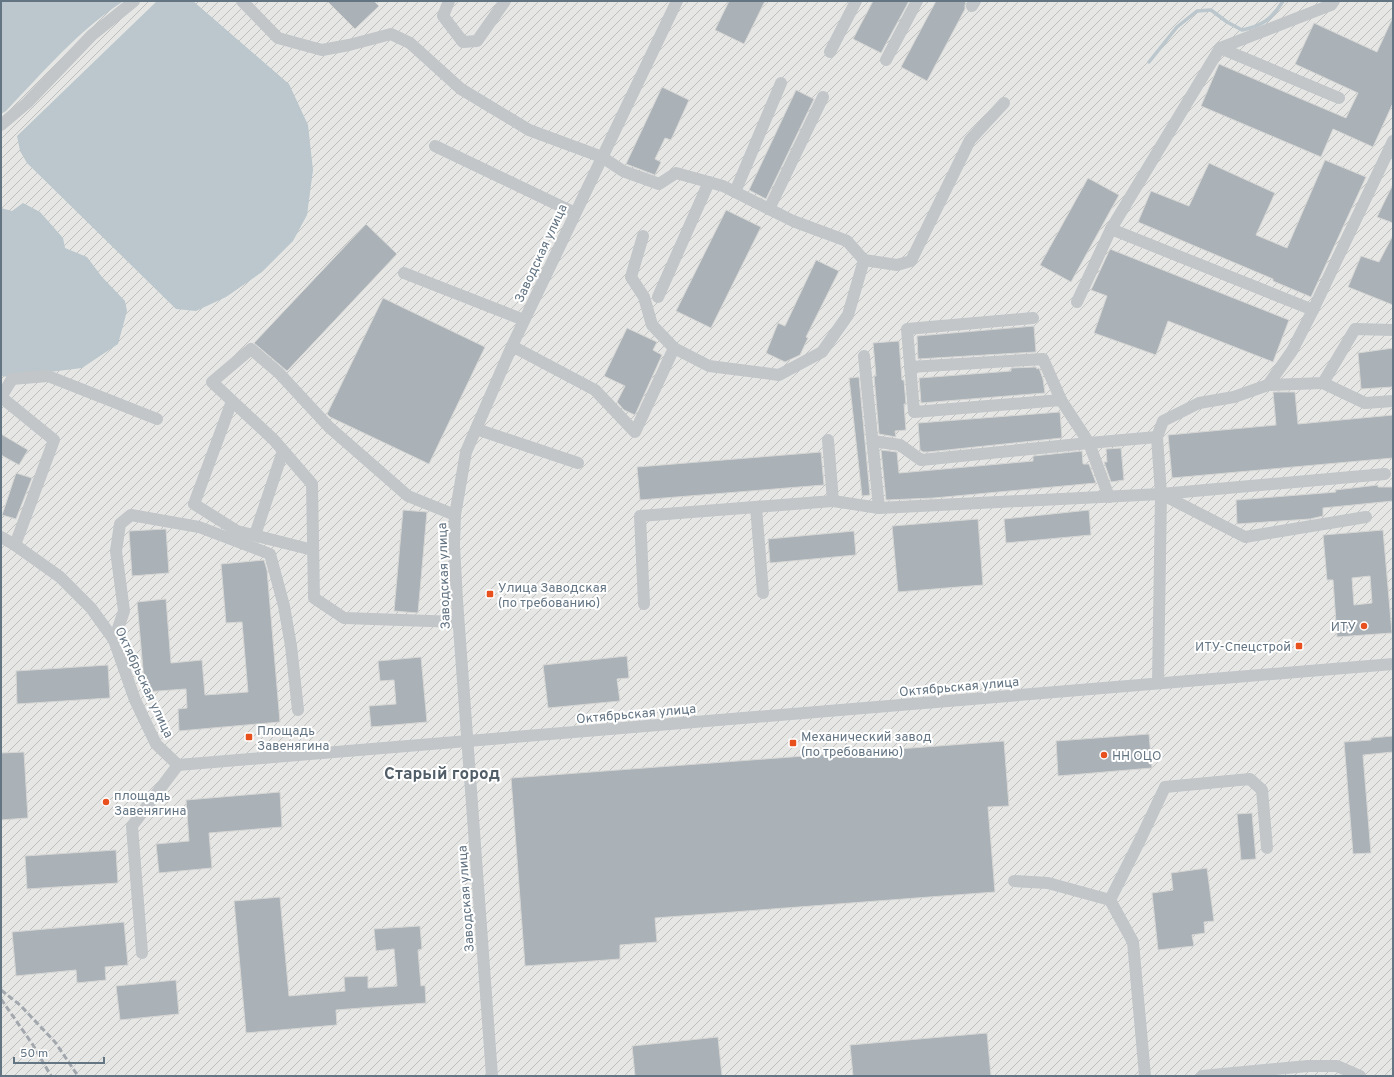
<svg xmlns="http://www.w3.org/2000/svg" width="1394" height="1077" viewBox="0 0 1394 1077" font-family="Overpass,sans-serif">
  <defs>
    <pattern id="industrial-furrows" width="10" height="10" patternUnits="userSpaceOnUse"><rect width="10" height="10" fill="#e6e7e5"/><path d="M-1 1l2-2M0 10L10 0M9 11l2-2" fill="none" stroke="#bec0bf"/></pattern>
  </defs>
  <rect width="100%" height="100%" fill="#f5f5f1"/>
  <!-- industrial -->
  <rect fill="url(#industrial-furrows)" x="1" y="1" width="1392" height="1075"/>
  <!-- water -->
  <g fill="#bbc7cc">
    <path d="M1,1h121v1c-43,28 -80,71 -116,109l-5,3z"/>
    <path d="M157,1h36l96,83 19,41 5,45 -6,45 -14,26 -31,31 -36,25 -30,14 -20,-2 -149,-146 -7,-12 -3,-15z"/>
    <path d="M23,203l17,9 23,26 2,10 22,9 15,20 23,24 2,10 -9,33 -36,24 -73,9 -8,-1v-168l11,3z"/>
  </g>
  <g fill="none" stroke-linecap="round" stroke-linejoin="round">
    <!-- stream -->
    <path stroke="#bbc7cc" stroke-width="3.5" d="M1149,62l28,-35 20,-16 14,-1 16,12 15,8c20,-4 30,-11 41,-29"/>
  </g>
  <!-- building -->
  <g fill="#aab2b8" stroke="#d6d6d4" fill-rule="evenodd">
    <path d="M327,1h47l5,5 -24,23z"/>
    <path d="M729,1h36l-21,43 -29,-14z"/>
    <path d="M873,1h36l-28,52 -28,-14z"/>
    <path d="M936,1h30l-1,4v4l-38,72 -26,-14z"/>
    <path d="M1393,17v86l-20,44 -40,-18 -12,28 -120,-51 18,-42 127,54 12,-25 -63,-29 19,-41 63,29z"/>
    <path d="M662,87l27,13 -18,40 -6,-2 -10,21 6,3 -6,13 -29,-11z"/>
    <path d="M796,90l18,9 -48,100 -17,-9z"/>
    <path d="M1325,160l41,17 -55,120 -38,-16v-2l-135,-57 13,-31 38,15 20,-43 66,30 -19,42 31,13z"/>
    <path d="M1088,178l31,17 -48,87 -31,-17z"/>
    <path d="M1393,184v39l-16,-6z"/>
    <path d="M726,210l35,17 -50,101 -35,-17z"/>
    <path d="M366,224l31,30 -110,117 -33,-28z"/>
    <path d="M1393,235v70l-45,-18 13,-31 18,6z"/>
    <path d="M1110,249l179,71 -16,42 -105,-41 -12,34 -62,-22 13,-37 -16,-6z"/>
    <path d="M816,260l23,11 -33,66 2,1 -8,17 -15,7 -19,-9 12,-30 7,3z"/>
    <path d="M383,298l102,49 -56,117 -99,-47 -3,-3z"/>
    <path d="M1034,326l2,26 -118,7 -1,-23z"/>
    <path d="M627,328l30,14 -4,8 9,5 -27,60 -11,-5 -7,-8 8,-16 -21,-10z"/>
    <path d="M899,341l3,39h2l2,24h-2l2,26 -11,1 1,6 -17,-3 -5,-58h2l-3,-33z"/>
    <path d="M1393,348v39l-32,2 -3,-36z"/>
    <path d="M1036,367l1,2 2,-1 4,11 2,14 -124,10 -2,-25 92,-7v-3z"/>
    <path d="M859,377l11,118 -8,1 -13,-118z"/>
    <path d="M1273,392h22l3,32 95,-9v43l-221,20 -4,-43 108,-10z"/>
    <path d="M1060,412l2,26 -134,14h-5l-3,-2 -2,-27z"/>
    <path d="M1,434l27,16 -9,15 -18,-10z"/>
    <path d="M1121,448l3,32 -13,2 -7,-20h3l-1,-13z"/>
    <path d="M881,450l16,2 2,21 134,-12v-5l49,-5 1,13h6l7,19 -162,15 -48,2z"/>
    <path d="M821,452l3,33 -184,15 -3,-33z"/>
    <path d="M16,473l16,5 -16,41 -14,-4z"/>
    <path d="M1378,485v2h15v14l-70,7v8l-13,3 -73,5 -1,-24 100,-8 -1,-2z"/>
    <path d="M403,510l24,2 -9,101 -24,-2z"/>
    <path d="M1089,510l2,25 -85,8 -2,-24z"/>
    <path d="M978,519l5,66 -85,7 -6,-66z"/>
    <path d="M166,529l3,44 -37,3 -3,-45z"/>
    <path d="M1383,530l9,103 -55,4 -4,-57h-6l-4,-45zM1370,576l2,27 -18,2 -2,-27z"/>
    <path d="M854,531l2,24 -86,8 -2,-24z"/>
    <path d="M264,560l3,10 13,152 -101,9 -1,-22 9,-1 -1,-19 -41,3 -8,-90 29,-3 5,64 31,-3 3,35 43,-3 -6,-70 -16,1 -5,-59z"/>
    <path d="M627,656l2,22 -12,1 3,22 -72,7 -5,-43z"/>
    <path d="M421,657l6,65 -56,5 -2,-21 27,-2 -2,-24 -14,1 -2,-20z"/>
    <path d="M108,665l2,33 -93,6 -1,-33z"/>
    <path d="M1149,734l3,34 -94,8 -2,-35z"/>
    <path d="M1393,736v16l-30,3 8,98 -18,1 -9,-112 27,-2v-2z"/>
    <path d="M1004,741l5,65 -21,1 7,85 -340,26 2,24 -37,3v14l-95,7 -14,-188z"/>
    <path d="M24,752l4,66 -27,2v-67z"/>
    <path d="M280,792l2,35 -73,6 3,35 -53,5 -3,-29 33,-3 -3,-41z"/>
    <path d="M1252,813l4,46 -15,1 -4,-46z"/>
    <path d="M116,850l2,33 -91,6 -2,-33z"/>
    <path d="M1207,868l7,53 -10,1 1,11 -13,2 2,11 -36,4 -6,-57 21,-3 -2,-17z"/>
    <path d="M280,897l9,99 56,-5 -1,-14 24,-1v12l29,-2 -3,-37 -18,2 -2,-22 46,-3 2,23 -4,1 3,36 4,-1 1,18 -90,7 1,15 -91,8 -12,-132z"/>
    <path d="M124,922l4,43 -23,2 1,13 -29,3 -1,-13 -60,6 -4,-44z"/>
    <path d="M176,980l3,34 -59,6 -4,-34z"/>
    <path d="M987,1033l4,43h-138l-3,-31z"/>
    <path d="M718,1037l4,39h-87l-3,-30z"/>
  </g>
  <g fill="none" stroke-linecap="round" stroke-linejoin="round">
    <!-- minor -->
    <g stroke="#c2c6c9" stroke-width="12">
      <path d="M242,1l36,37 44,12 27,-5 42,-11 19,9 51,46 68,41 73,27 21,14 36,13 17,-11 47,13 70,35 54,20 17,19 33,5 14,-4 59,-121 34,-37"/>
      <path d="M449,1l-6,15 20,26 14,-1 28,-40"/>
      <path d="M972,6l3,-5"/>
      <path d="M1220,48l111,-43 3,-4"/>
      <path d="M830,52l26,-51"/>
      <path d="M886,60l31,-59"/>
      <path d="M1,125l26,-22 65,-68 42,-34"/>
      <path d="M435,146l140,67"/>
      <path d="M735,192l46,-109"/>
      <path d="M769,209l54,-112"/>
      <path d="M1111,229l109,-181 119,50"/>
      <path d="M404,273l120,47"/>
      <path d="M658,297l51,-115"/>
      <path d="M1077,302l34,-73 202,81 -21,41 -24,34"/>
      <path d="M1313,310l80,-169"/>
      <path d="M1033,318l-126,11 7,83 147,-12 28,43 68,-6"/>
      <path d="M512,346l83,44 40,42 39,-84 -22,-23 -8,-28 -13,-20 12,-41"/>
      <path d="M674,348l35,18 70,9 43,-23 26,-37 16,-55"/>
      <path d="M864,356l15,152"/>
      <path d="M910,367l133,-8 18,41"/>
      <path d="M1323,383l42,20 28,-2"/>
      <path d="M1,397l53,43 -39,105"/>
      <path d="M1,397l11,-18 36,-3 109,43"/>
      <path d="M232,401l-38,103 43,27 76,19"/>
      <path d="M476,429l102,34"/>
      <path d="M828,440l5,61 46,7 282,-14"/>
      <path d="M873,441l27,4 21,15 168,-17 20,54"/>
      <path d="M756,507l7,86"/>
      <path d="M455,515l-47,-19 -79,-69 -50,-54 -28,-24 -39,33 62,58 38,44 2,114 30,20 114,4"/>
      <path d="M1366,517l-121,20 -84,-43 224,-20"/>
      <path d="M255,535l28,-84"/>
      <path d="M1,537l14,8 45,32 31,31 23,32 21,60 21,44 22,21 1215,-101"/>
      <path d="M644,604l-4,-88 193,-15"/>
      <path d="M114,640l10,-29 -8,-60 4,-27 11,-9 68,12 71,27 14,52 7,40 7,64"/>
      <path d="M1158,683l3,-189 -4,-57 6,-16 36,-18 35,-6 34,-12 55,-2 32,-54 38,1"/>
      <path d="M1014,881l34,2 62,17 23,42 12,134"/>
      <path d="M1110,900l31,-62 24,-51 85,-8 12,11 5,58"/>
      <path d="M142,953l-10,-127 46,-61"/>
      <path d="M492,1076l-35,-476 -3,-55 1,-30 11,-63 46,-106 165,-345"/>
      <path d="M1202,1076l106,-10h29l23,10"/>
    </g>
    <!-- rail -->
    <g stroke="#a2a8ae" stroke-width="3" stroke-dasharray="6 3" stroke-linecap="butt">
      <path d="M1,990l19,15 35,37 23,34"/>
      <path d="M1,999l32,46 18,31"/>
    </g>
  </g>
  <!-- markers -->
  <g fill="#e8501e" stroke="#fff" stroke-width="1.5">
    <rect x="486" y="590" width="8" height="8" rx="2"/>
    <circle cx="1364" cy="626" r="4"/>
    <rect x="1295" y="642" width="8" height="8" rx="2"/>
    <rect x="245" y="733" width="8" height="8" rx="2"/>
    <rect x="789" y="739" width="8" height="8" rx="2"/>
    <circle cx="1104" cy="755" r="4"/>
    <circle cx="106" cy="802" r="4"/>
  </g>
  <g text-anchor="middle" stroke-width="4" stroke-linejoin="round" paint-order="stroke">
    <!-- street labels -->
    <g font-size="13" fill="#637483" stroke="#fff">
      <text transform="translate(540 253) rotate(-65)" y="5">Заводская улица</text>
      <text transform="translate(443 576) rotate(-92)" y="5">Заводская улица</text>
      <text transform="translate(145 682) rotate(65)" y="5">Октябрьская улица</text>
      <text transform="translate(959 686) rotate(-5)" y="5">Октябрьская улица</text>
      <text transform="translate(636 713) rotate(-5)" y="5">Октябрьская улица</text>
      <text transform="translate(465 899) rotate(-94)" y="5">Заводская улица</text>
    </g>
    <!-- poi labels -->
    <g font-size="13" fill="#637483" stroke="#fff" text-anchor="start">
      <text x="498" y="592">Улица Заводская<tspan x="498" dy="15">(по требованию)</tspan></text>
      <text x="1356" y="631" text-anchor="end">ИТУ</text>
      <text x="1291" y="651" text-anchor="end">ИТУ-Спецстрой</text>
      <text x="257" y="735">Площадь<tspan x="257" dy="15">Завенягина</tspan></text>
      <text x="801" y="741">Механический завод<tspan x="801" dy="15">(по требованию)</tspan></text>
      <text x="1112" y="760">НН ОЦО</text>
      <text x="114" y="800">площадь<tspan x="114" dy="15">Завенягина</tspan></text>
    </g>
    <!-- district labels -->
    <g font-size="17" font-weight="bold" fill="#515e68" stroke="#fff">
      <text x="442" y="779">Старый город</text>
    </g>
  </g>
  <!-- border -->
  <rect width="1394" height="1077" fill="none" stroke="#637483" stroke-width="4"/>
  <!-- scale -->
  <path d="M14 1057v6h90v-6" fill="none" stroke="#637483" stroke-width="2"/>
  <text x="20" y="1057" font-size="12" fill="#637483" stroke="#ffffff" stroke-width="3" paint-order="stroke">50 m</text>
</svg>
